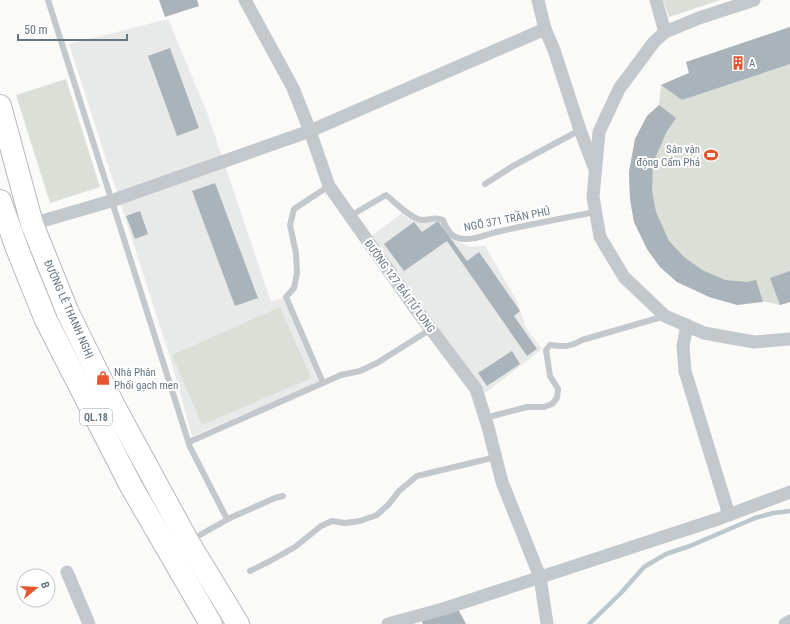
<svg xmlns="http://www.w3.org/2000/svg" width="790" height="624" viewBox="0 0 790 624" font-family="'Roboto Condensed',sans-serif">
  <rect width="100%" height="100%" fill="#fafaf8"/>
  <!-- built -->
  <g fill="#e8e9e9">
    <path d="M168,19l40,96 63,187 12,-4 36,85 -127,53 -23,-82 -100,-310z"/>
    <path d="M402,213l7,6 10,3 22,-1 11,16 6,5 13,5 14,-1 32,55 9,27 16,21 -58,45 -115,-156z"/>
  </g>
  <!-- park -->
  <g fill="#dadfd7">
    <path d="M663,0h57l-51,17z"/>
    <path d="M790,27v275l-10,3 -103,-23 -17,-15 -13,-18 -13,-27 -4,-23 -1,-27 6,-33 12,-23 12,-11 2,-20 28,-12 -3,-11z"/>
    <path d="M66,79l34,108 -50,16 -34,-108z"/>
    <path d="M280,307l31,71 -109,47 -30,-70z"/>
  </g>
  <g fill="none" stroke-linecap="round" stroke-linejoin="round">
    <!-- stream -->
    <path stroke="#bbc7cb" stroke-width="4.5" d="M589,624l32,-31 23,-26 22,-13 24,-8 65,-28 18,-5 17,-2"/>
  </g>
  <!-- building -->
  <g fill="#aab3b9">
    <path d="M159,0h38l2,6 -34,11z"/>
    <path d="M790,27v37l-108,36 -21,-15 28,-12 -3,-11z"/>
    <path d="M170,48l29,80 -22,8 -29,-80z"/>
    <path d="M659,105l17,13 -9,13 -14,32 -1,28 4,21 13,29 15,16 18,13 23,10 22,2 9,-2 7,22 -26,3 -28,-8 -32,-15 -17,-15 -13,-18 -13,-27 -4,-23 -1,-27 6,-33 12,-23z"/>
    <path d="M215,183l43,115 -23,8 -43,-115z"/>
    <path d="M140,211l8,23 -13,5 -9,-23z"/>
    <path d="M438,221l29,40 12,-9 41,59 -6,5 23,33 -10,7 -80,-115 -43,30 -20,-27 30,-22 8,10z"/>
    <path d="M790,271v31l-10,3 -10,-27z"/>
    <path d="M512,351l8,13 -33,22 -9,-13z"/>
    <path d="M457,607l9,17h-43l-3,-6z"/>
  </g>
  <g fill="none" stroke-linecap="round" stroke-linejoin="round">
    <defs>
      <g id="highway">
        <path d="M0,106l32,118 36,89 46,93 74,136 50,82"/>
        <path d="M0,201l18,50 28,69 85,166 80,138"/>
      </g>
    </defs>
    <!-- highway casing -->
    <use href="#highway" stroke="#b4b9bd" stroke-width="24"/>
    <!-- lane -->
    <g stroke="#c3c8cc" stroke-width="6">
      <path d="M48,0l142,447 37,72"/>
      <path d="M485,184l28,-18 67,-36"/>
      <path d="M350,216l36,-21c9,7 25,24 36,25 9,0 12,-4 21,0 3,8 7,16 15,18 14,4 30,-5 43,-7 31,-7 63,-13 94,-19"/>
      <path d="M323,383l-37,-86 8,-9 3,-15 -1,-20 -6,-28 4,-16 35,-23"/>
      <path d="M485,418l42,-11h17l8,-3 5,-6 1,-9 -8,-13 -4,-26 4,-5c14,2 20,2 32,-5l83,-24"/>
      <path d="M189,442l152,-67 19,-4 17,-8 54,-34"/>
      <path d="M191,540l39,-22 45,-20 8,-2"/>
      <path d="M250,571l20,-10 25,-14 26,-21 11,-5 13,2 15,-2 17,-6 12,-11 10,-13 18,-15 79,-19"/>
    </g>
    <!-- street -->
    <g stroke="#c3c8cc" stroke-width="13">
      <path d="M245,0l48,88 17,43 19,55 86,122 61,81 12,38 14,55 38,95 7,47"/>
      <path d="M538,0l7,29 9,21 26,80 14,37"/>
      <path d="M656,0l9,32"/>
      <path d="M754,0l-55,18 -34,14 -11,10 -35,47 -20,43 -6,65 7,40 24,40 41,39 39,17 50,9 36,-3"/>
      <path d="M32,224l79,-23 199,-70 235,-102"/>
      <path d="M687,325l-4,21 2,25 44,144"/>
      <path d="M67,572l22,52"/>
      <path d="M388,624l55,-15 275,-90 72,-27"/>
      <path d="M785,624l5,-3"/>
    </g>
    <!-- highway -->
    <use href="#highway" stroke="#fff" stroke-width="22"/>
  </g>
  <!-- icons -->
  <defs>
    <symbol id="building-bare" viewBox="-9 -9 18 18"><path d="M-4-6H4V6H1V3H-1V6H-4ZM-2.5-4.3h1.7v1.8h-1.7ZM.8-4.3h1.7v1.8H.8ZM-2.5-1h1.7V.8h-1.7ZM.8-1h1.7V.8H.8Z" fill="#e4572e" stroke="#fff" stroke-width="2.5" paint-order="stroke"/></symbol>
    <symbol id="stadium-bare" viewBox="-9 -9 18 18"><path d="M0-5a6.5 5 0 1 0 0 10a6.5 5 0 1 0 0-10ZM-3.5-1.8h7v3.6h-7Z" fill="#e4572e" stroke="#fff" stroke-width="2.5" paint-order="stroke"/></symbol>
    <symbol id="shop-bare" viewBox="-9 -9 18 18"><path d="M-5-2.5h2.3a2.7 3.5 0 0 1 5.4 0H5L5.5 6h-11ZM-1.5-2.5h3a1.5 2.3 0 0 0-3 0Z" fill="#e4572e" stroke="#fff" stroke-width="2.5" paint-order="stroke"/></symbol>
  </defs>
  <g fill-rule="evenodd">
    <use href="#building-bare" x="728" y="53" width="20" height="20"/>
    <use href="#stadium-bare" x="701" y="145" width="20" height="20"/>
    <use href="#shop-bare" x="93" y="368" width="20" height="20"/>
  </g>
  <g text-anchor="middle" stroke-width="4" stroke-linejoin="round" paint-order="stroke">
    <!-- shield labels -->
    <rect fill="#fff" stroke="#939fa8" stroke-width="1" x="80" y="409" width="32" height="16" rx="3"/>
    <g font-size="10" font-weight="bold" fill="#657683">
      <text x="96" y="421">QL.18</text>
    </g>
    <!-- poi labels -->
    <g font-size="11" fill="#657683" stroke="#fff" text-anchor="start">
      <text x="749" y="67">A</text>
      <text x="700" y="153" text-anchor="end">Sân vận<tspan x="700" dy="13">động Cẩm Phả</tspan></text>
      <text x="114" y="376">Nhà Phân<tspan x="114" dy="13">Phối gạch men</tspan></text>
    </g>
    <!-- street labels -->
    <g font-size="11" fill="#657683" stroke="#fff">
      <text transform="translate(507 219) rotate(-11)" y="4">NGÕ 371 TRẦN PHÚ</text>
      <text transform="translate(400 286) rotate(54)" y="4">ĐƯỜNG 127 BÁI TỬ LONG</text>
      <text transform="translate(69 309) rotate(66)" y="4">ĐƯỜNG LÊ THANH NGHỊ</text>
    </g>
  </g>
  <!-- north arrow -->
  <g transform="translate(36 588) rotate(72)"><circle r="19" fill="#ffffff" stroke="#c1c8cd"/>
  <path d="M0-3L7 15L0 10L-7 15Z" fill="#e4572e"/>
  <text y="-6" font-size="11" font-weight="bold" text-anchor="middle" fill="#657683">B</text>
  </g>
  <!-- scale -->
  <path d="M18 34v6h109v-6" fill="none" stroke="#657683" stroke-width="2"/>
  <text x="24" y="34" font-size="12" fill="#657683" stroke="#ffffff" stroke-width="3" paint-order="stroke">50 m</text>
</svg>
